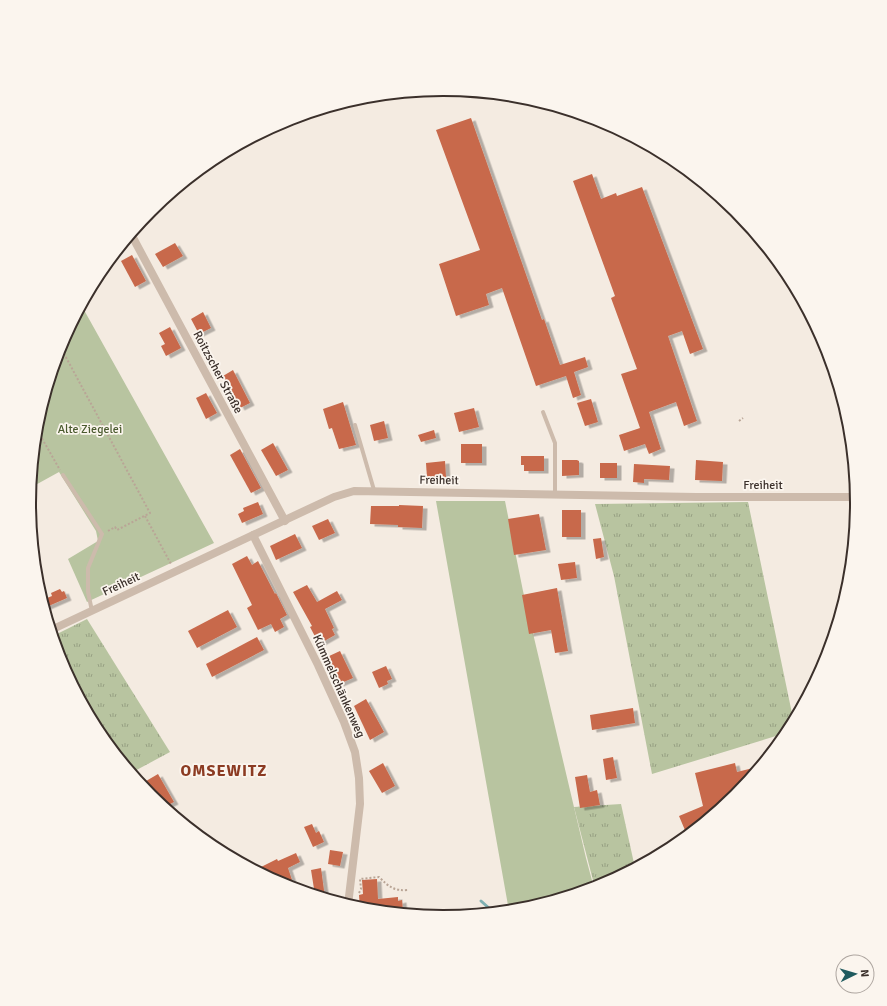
<svg xmlns="http://www.w3.org/2000/svg" width="887" height="1006" viewBox="0 0 887 1006" font-family="Signika,sans-serif">
  <defs>
    <pattern id="grass-tufts" width="24" height="20" patternUnits="userSpaceOnUse"><rect width="24" height="20" fill="#b8c4a0"/><path d="M3 7l-1-3M5 7V3M7 7l1-3M15 17l-1-3M17 17v-4M19 17l1-3" fill="none" stroke="#97a083"/></pattern>
    <filter id="shadow"><feDropShadow dx="4.5" dy="2.5" stdDeviation="0" flood-color="#0004"/></filter>
  </defs>
  <rect width="100%" height="100%" fill="#f4ebe1"/>
  <!-- grass -->
  <g fill="url(#grass-tufts)">
    <path d="M748,502l46,221 -5,9 -137,42 -38,-198 -19,-72z"/>
    <path d="M87,619l83,133 -39,21 -32,-40 -39,-72 -7,-25z"/>
    <path d="M621,804l14,64 -33,18 -7,2 -21,-81z"/>
  </g>
  <!-- green -->
  <g fill="#b8c4a0">
    <path d="M84,310l130,233 -127,59 -19,-43 30,-18 -2,-10 -37,-59 -29,16 7,-66 24,-78 15,-29z"/>
    <path d="M436,501h69l18,90 63,267 8,30 -70,22 -15,1z"/>
  </g>
  <g fill="none" stroke-linecap="round" stroke-linejoin="round">
    <!-- stream -->
    <path stroke="#7fb0b2" stroke-width="3" d="M481,901l9,8 2,4"/>
  </g>
  <!-- building -->
  <g fill="#c8694b" filter="url(#shadow)">
    <path d="M471,118l71,202 2,-1 16,46 25,-8 3,10 -14,5 7,23 -8,3 -7,-22 -30,10 -34,-98 -16,6 3,11 -33,11 -17,-52 41,-14 -44,-120z"/>
    <path d="M592,174l9,25 15,-6 1,3 25,-9 61,162 -13,5 -8,-23 -14,5 29,85 -13,5 -8,-24 -27,10 12,37 -12,5 -4,-10 -21,7 -5,-16 21,-7 -19,-54 16,-5 -26,-71 4,-2 -42,-115z"/>
    <path d="M175,243l8,13 -20,11 -8,-13z"/>
    <path d="M132,255l14,26 -11,6 -14,-26z"/>
    <path d="M203,312l8,16 -12,6 -8,-15z"/>
    <path d="M170,327l11,21 -15,8 -5,-10 4,-2 -6,-11z"/>
    <path d="M233,370l17,33 -10,5 -17,-32z"/>
    <path d="M206,393l11,20 -11,6 -10,-21z"/>
    <path d="M591,399l7,23 -13,4 -8,-23z"/>
    <path d="M343,402l13,43 -17,4 -7,-21 -3,1 -6,-20z"/>
    <path d="M474,408l5,19 -20,5 -5,-19z"/>
    <path d="M384,421l4,17 -14,3 -4,-16z"/>
    <path d="M434,430l2,8 -15,4 -3,-7z"/>
    <path d="M273,443l15,27 -12,6 -15,-26z"/>
    <rect x="461" y="444" width="21" height="19"/>
    <path d="M240,449l21,39 -10,5 -21,-38z"/>
    <path d="M521,456h23v15h-20v-6h-3z"/>
    <path d="M562,460h15l2,1v14l-17,1z"/>
    <path d="M696,460l27,2 -1,19 -27,-1z"/>
    <path d="M445,461l1,16 -19,1 -1,-15z"/>
    <rect x="600" y="463" width="17" height="15"/>
    <path d="M634,464l36,2 -1,14 -25,-1v4l-11,-1z"/>
    <path d="M258,502l5,12 -21,9 -4,-9 6,-3 -1,-3z"/>
    <path d="M399,505l24,1 -1,22 -24,-1v-2l-28,-1 1,-18h28z"/>
    <rect x="562" y="510" width="19" height="27"/>
    <path d="M539,514l7,36 -32,5 -6,-36z"/>
    <path d="M328,519l7,14 -16,7 -7,-14z"/>
    <path d="M295,534l7,14 -26,12 -6,-14z"/>
    <path d="M601,538l3,19 -8,2 -3,-20z"/>
    <path d="M247,556l5,9 6,-4 17,33 1,-1 11,22 -7,4 4,8 -9,5 -4,-8 -13,6 -11,-22 5,-3 -20,-41z"/>
    <path d="M575,562l2,16 -16,2 -3,-16z"/>
    <path d="M307,585l10,17 20,-11 5,9 -17,9 9,19 -2,1 3,6 -16,9 -9,-17 2,-1 -19,-34z"/>
    <path d="M557,588l11,63 -13,2 -4,-23 -22,4 -7,-39z"/>
    <path d="M60,589l2,3 2,-1 3,7 -23,10 -2,-8 10,-4 -1,-3z"/>
    <path d="M228,610l9,17 -40,21 -9,-17z"/>
    <path d="M257,637l7,13 -52,27 -6,-13z"/>
    <path d="M340,651l13,27 -14,6 -12,-27z"/>
    <path d="M386,666l6,13 -5,2 1,3 -9,4 -7,-16z"/>
    <path d="M366,699l18,33 -14,8 -16,-34z"/>
    <path d="M633,708l2,15 -43,7 -2,-15z"/>
    <path d="M613,757l4,21 -11,2 -3,-21z"/>
    <path d="M383,763l12,23 -13,7 -13,-22z"/>
    <path d="M735,763l2,9 24,-6 -25,30 -44,37 -5,2 -8,-19 24,-10 -8,-33z"/>
    <path d="M158,774l16,28 -10,5 -14,-11 -9,-12z"/>
    <path d="M587,775l3,17 7,-2 3,15 -20,3 -5,-31z"/>
    <path d="M312,824l4,9 3,-2 5,11 -11,5 -9,-20z"/>
    <path d="M330,850l13,2 -3,14 -12,-2z"/>
    <path d="M296,853l4,9 -12,6 7,21 -15,-6 -3,-7 -6,3 -16,-9 22,-11 1,2z"/>
    <path d="M321,868l4,30 -10,-3 -4,-25z"/>
    <path d="M377,879l1,20 20,-2v4l4,-1 1,11 -13,1 -30,-3 -1,-14 4,-1 -1,-14z"/>
  </g>
  <g fill="none" stroke-linecap="round" stroke-linejoin="round">
    <!-- path -->
    <g stroke="#b9a596" stroke-width="2" stroke-dasharray="2 2" stroke-linecap="butt">
      <path d="M62,350l88,163 -33,17 -2,-3 -7,4"/>
      <path d="M739,421l4,-3"/>
      <path d="M36,428l24,42"/>
      <path d="M145,516l26,48"/>
      <path d="M359,893l2,-4 -1,-10 19,-2c10,10 15,14 29,13"/>
    </g>
    <!-- lane -->
    <g stroke="#cdbbac" stroke-width="4">
      <path d="M543,412l12,31v51"/>
      <path d="M355,425l19,65"/>
      <path d="M63,475l39,59 -14,34v24l4,19"/>
    </g>
    <!-- street -->
    <g stroke="#cdbbac" stroke-width="8">
      <path d="M131,234l154,287"/>
      <path d="M253,535l65,130 26,57 11,30 4,26 1,26 -12,101"/>
      <path d="M51,630l283,-133 20,-6 342,6h161"/>
    </g>
  </g>
  <g text-anchor="middle" stroke-width="3.5" stroke-linejoin="round" paint-order="stroke">
    <!-- street labels -->
    <g font-size="12" fill="#3b302b" stroke="#fbf5ee">
      <text transform="translate(218 372) rotate(62)" y="4">Roitzscher Straße</text>
      <text transform="translate(439 480) rotate(1)" y="4">Freiheit</text>
      <text x="763" y="489">Freiheit</text>
      <text transform="translate(121 584) rotate(-25)" y="4">Freiheit</text>
      <text transform="translate(339 686) rotate(66)" y="4">Kümmelschänkenweg</text>
    </g>
    <!-- park labels -->
    <g font-size="12" fill="#4a5a2e" stroke="#fbf5ee">
      <text x="90" y="433">Alte Ziegelei</text>
    </g>
    <!-- district labels -->
    <g font-size="16" font-weight="bold" letter-spacing="1" fill="#8c3b22" stroke="#fbf5ee">
      <text x="224" y="776">OMSEWITZ</text>
    </g>
  </g>
  <!-- crop -->
  <path d="M0 0H887V1006H0ZM36 503a407 407 0 1 1 814 0a407 407 0 1 1-814 0Z" fill="#fbf5ee" fill-rule="evenodd"/>
  <path fill="none" stroke="#3b302b" stroke-width="2" d="M36 503a407 407 0 1 1 814 0a407 407 0 1 1-814 0Z"/>
  <!-- north arrow -->
  <g transform="translate(855 974) rotate(85)"><circle r="19" fill="#fbf5ee" stroke="#aea6a0"/>
  <path d="M0-3L7 15L0 10L-7 15Z" fill="#1f5a5e"/>
  <text y="-6" font-size="11" font-weight="bold" text-anchor="middle" fill="#3b302b">N</text>
  </g>
</svg>
